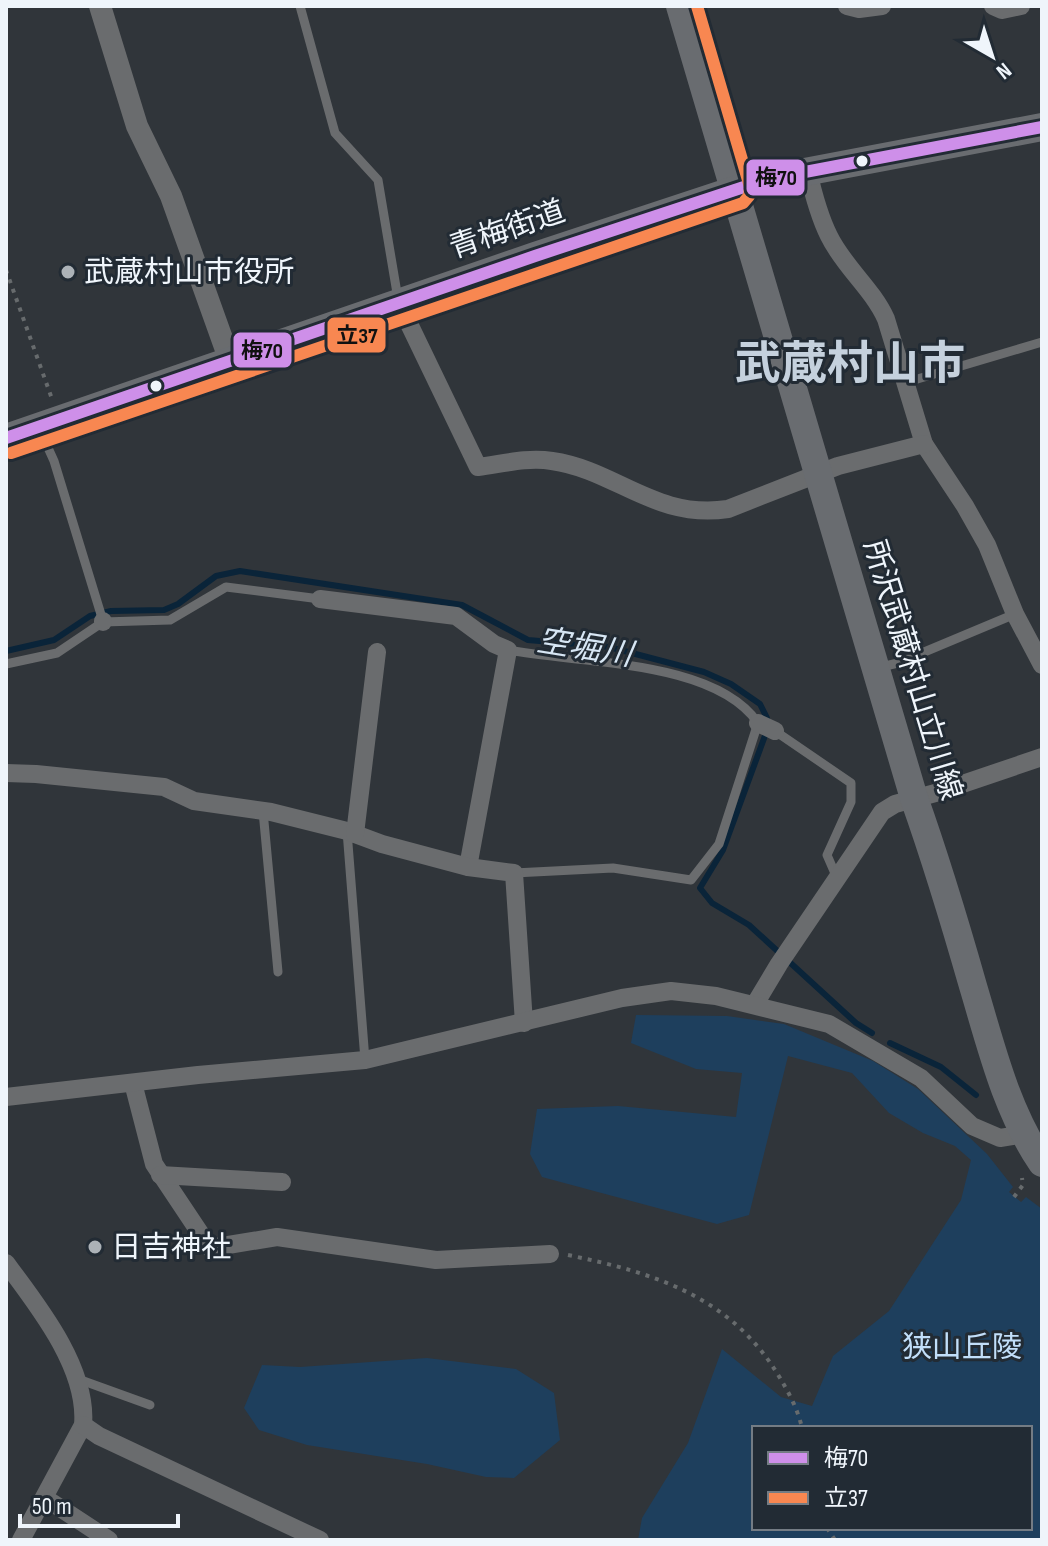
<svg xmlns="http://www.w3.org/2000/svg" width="1048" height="1546" viewBox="0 0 1048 1546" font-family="'Sofia Sans Condensed','Noto Sans JP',sans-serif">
  <rect width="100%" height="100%" fill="#30353a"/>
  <!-- green -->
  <g fill="#1e3f5d" fill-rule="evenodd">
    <path d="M636,1015l91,1 57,8 89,37 45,28 69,65 26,33 -4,5 12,10 5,-5 16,12v331h-404l4,-22 46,-75 34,-94 59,48 31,9 21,-50 56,-45 72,-111 10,-40 -16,-14 -32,-13 -34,-20 -37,-40 -64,-17 -39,159 -32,9 -175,-47 -12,-23 7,-45 81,-3 118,11 6,-44 -46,-4 -65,-26zM754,1428h276v100h-276z"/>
    <path d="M427,1358l89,11 38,24 6,47 -46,38 -28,-1 -59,-13 -120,-19 -48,-15 -15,-22 18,-43 38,2z"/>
  </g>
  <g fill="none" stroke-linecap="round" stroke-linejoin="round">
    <!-- stream -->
    <g stroke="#0a2439" stroke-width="6">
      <path d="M6,651l48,-11 36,-24 21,-5 53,-1 14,-6 38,-28 24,-5 222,34 66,35 81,7 95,25 27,12 29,20 7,14 -1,15 -43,117 -23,38 12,15 37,22 107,98 16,10"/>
      <path d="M890,1043l51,24 35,28"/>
    </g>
    <!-- path -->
    <g stroke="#676b6d" stroke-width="4" stroke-dasharray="4 6" stroke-linecap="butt">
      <path d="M6,270l46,129"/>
      <path d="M1014,1197l9,-12 -1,-7"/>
      <path d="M568,1255c87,18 164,42 212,123 9,15 18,32 22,50"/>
      <path d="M827,1528l8,12"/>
    </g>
    <!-- service -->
    <g stroke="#6a6c6e" stroke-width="9">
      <path d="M300,6l35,127 43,47 20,119"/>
      <path d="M904,383l138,-41"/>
      <path d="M40,430l14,31 49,160"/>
      <path d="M508,650c71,14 206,9 250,73l-39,121 -28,36 -78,-12 -99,5"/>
      <path d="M6,664l51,-11 46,-31 67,-2 56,-33 94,12"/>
      <path d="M881,667l17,-4 117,-49"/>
      <path d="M775,731l76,52v19l-24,53 10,23"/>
      <path d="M263,811l15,161"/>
      <path d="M347,831l18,229"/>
      <path d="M78,1379l72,26"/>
    </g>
    <!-- minor -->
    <g stroke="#6a6c6e" stroke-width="18">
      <path d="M847,6l12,3 23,-3"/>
      <path d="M993,6l9,4 19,-4"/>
      <path d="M808,171c5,22 11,45 21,65 15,31 43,52 57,83l38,125 41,62 22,39 28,69 27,51"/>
      <path d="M399,303l79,164c24,-3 49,-10 74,-6 64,9 103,59 176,48l110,-43 86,-22"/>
      <path d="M320,599l136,17 38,28 14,6 -40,217"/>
      <path d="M103,621v1"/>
      <path d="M758,723l17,8"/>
      <path d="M6,773l30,1 128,13 30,14 77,11 76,19 35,13 86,23 46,6 10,150"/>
      <path d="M355,834l22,-182"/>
      <path d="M755,1004l24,-40 103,-152 13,-8 44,-12 103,-35"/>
      <path d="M133,1083l21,81 56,84 67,-11 159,23 114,-6"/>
      <path d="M6,1097l192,-22 167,-15 257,-62 49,-7 45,5 113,28 92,54 51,48 28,12 25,-4"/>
      <path d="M160,1175l122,7"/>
      <path d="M6,1263c33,44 82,106 77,162l-62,115"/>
      <path d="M83,1425l16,11 221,104"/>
      <path d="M45,1498l64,42"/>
    </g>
    <!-- tertiary -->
    <path stroke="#6a6c6e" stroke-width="22" d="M100,6l37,120 34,70 59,165"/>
    <!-- primary -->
    <g stroke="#696c70" stroke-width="28">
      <path d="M680,6l234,792c22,62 41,125 59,188 18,60 33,124 69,177"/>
      <path d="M6,438l529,-182 233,-77 274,-52"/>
    </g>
    <defs>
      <path id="bus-1" d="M6,438l529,-182 233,-77 274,-52"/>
      <path id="bus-2" d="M11,453l732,-250 6,-7 1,-9 -53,-181"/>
    </defs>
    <!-- bus-1 casing -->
    <use href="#bus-1" stroke="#222b34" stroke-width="18"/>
    <!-- bus-2 casing -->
    <use href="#bus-2" stroke="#222b34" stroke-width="18"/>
    <!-- bus-1 -->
    <use href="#bus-1" stroke="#ce8fe9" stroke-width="12"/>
    <!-- bus-2 -->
    <use href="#bus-2" stroke="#f88751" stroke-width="12"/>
  </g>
  <!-- markers -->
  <g fill="#eff5fb" stroke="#222b34" stroke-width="3">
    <circle cx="862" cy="161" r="7"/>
    <circle cx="156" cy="386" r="7"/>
  </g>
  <g fill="#acb2b7" stroke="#222b34" stroke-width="3">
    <circle cx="68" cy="272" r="8"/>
    <circle cx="95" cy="1247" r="8"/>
  </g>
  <g text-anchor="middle" stroke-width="6" stroke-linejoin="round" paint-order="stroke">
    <!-- street labels -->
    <g font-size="30" fill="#eff5fb" stroke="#222b34">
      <text transform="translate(507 229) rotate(-19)" y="10">青梅街道</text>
      <text transform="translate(913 670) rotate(73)" y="10">所沢武蔵村山立川線</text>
    </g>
    <!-- poi labels -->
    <g font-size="30" fill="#eff5fb" stroke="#222b34" text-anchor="start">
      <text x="84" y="282">武蔵村山市役所</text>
      <text x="111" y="1257">日吉神社</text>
    </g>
    <!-- park labels -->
    <g font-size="30" fill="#c1def9" stroke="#222b34">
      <text x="962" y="1357">狭山丘陵</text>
    </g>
    <!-- water labels -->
    <g font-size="32" font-style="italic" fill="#d7e6f4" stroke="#222b34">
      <text transform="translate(585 647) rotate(9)" y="11">空堀川</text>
    </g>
    <!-- town labels -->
    <g font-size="46" font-weight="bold" fill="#c5d1dd" stroke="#222b34">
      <text x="850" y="379">武蔵村山市</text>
    </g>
  </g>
  <g stroke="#222b34" stroke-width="3">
    <rect x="745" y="158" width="61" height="39" rx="8" fill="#ce8fe9"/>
    <rect x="326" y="316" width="61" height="38" rx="8" fill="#f88751"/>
    <rect x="232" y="331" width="61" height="38" rx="8" fill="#ce8fe9"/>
  </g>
  <g font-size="22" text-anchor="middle" font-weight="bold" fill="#111">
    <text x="776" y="185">梅70</text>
    <text x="357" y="343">立37</text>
    <text x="262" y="358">梅70</text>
  </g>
  <!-- border -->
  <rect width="1048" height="1546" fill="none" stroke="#eff5fb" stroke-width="16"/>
  <!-- legend -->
  <rect x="752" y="1426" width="280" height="104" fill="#222b34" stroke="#747c84" stroke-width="2"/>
  <rect x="768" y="1452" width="40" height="12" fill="#ce8fe9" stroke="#747c84" stroke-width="2"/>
  <text x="824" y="1466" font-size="24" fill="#eff5fb">梅70</text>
  <rect x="768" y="1492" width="40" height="12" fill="#f88751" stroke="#747c84" stroke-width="2"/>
  <text x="824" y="1506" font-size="24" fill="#eff5fb">立37</text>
  <!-- north arrow -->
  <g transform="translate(992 56) rotate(141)" stroke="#222b34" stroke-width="6" paint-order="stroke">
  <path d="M0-6L14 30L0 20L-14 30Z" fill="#eff5fb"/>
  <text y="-12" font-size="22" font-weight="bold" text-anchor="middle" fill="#eff5fb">N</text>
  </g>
  <!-- scale -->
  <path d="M20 1514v12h158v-12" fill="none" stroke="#eff5fb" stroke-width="4"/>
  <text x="32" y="1514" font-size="24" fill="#eff5fb" stroke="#222b34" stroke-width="6" paint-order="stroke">50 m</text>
</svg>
